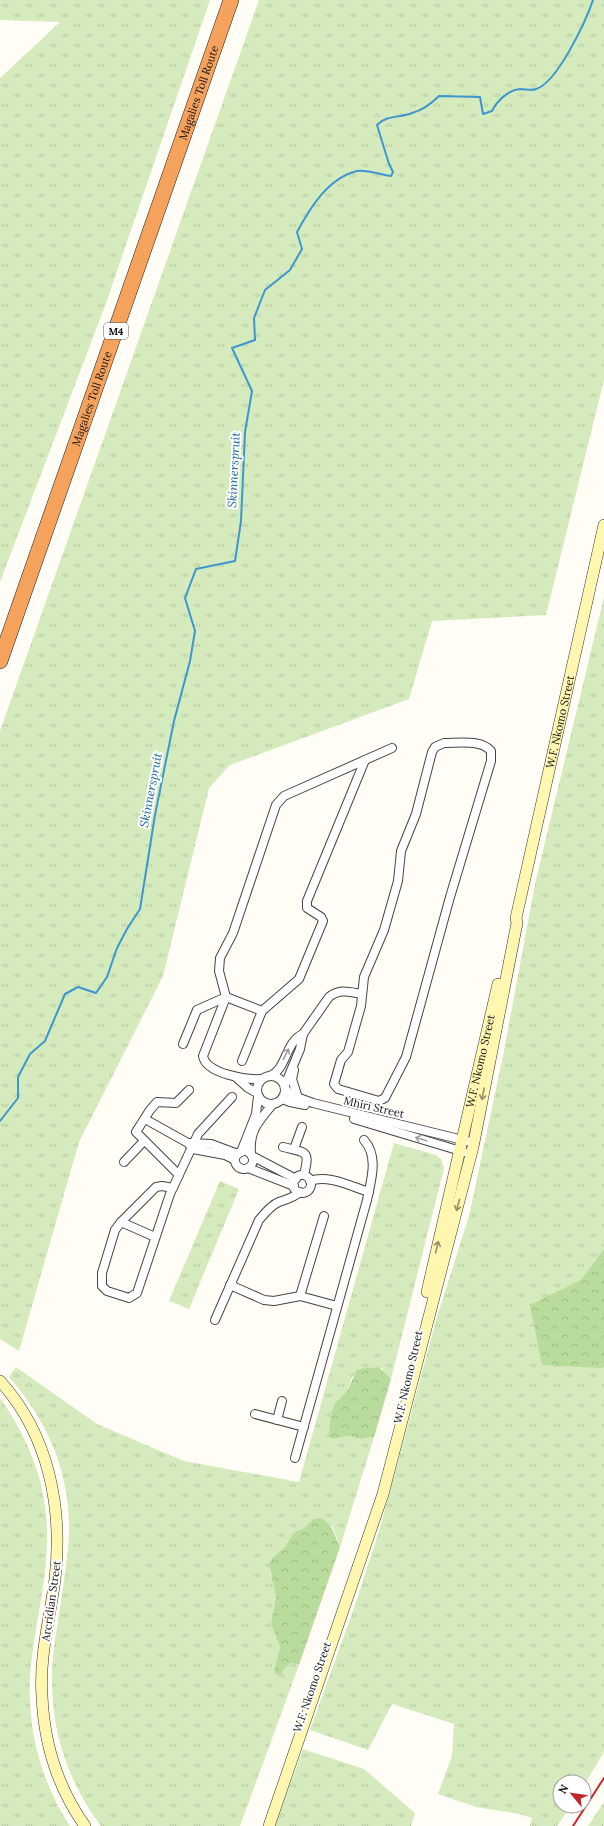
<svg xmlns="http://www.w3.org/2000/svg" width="604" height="1826" viewBox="0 0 604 1826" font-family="Lora,serif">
  <defs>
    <pattern id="grass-tufts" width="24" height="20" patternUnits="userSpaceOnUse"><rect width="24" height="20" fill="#d5ebbd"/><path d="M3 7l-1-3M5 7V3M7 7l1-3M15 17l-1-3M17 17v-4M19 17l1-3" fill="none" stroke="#b6c8a1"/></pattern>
    <pattern id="forest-crowns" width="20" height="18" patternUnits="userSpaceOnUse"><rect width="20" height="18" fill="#b9dc9c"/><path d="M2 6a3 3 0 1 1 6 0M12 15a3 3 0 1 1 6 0" fill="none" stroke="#9ebc85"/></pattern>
  </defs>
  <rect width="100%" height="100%" fill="#fffdf5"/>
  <!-- grass -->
  <g fill="url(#grass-tufts)">
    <path d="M0,0h210l-105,306 -105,276v-504l60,-56 -60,-2z"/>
    <path d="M259,0h345v380l-58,235 -114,6 -23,78 -179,66 -21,23 -46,188 -84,166 -60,209 -19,-12v-608z"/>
    <path d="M604,597v1155l-20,33v-3h-24v24h11l-14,20h-27l2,-8 -13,-4 -43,-7 -38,-13 14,-38 2,-32 -62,-20 -24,46 -58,-20 44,-122 26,-80 57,-211 32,-101 34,-160 32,-172z"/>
    <path d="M394,1143l42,12 5,4 3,9 -53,211 -5,-3 -4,-8h-19l-11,9 -4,13 -13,13 -2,36 16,-3 12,3 13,-2 -34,110 -7,-20 -21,-7 -8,8 -11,5 -8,14 -12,10 -3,15 6,16v8l-5,28 9,23 -6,24 16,-8 9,2 -59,161h-139c-31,-41 -48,-89 -49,-141 -1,-28 5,-56 9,-84 3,-22 7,-44 8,-66 2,-60 -21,-114 -60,-158l7,-10 81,57 87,37 115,21z"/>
    <path d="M220,1181l19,8 -50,120 -20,-8z"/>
    <path d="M0,1398c30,42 48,90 47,141 0,39 -10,78 -15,117 -8,59 5,120 38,170h-70z"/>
    <path d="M303,1749l61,20 51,44 -4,13h-136z"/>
    <path d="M604,1802v24h-16z"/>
  </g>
  <!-- forest -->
  <g fill="url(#forest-crowns)">
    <path d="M604,1249v117l-3,2 -59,-3 -12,-60 51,-25z"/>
    <path d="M379,1367l12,12 -17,58 -13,2 -12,-3 -16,3 -3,-2 -1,-5 2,-18 4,-11 13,-13 8,-19c7,-5 15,-2 23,-4z"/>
    <path d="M320,1518c13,5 14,17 20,29l-41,118 -9,-2 -10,11h-4l-2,-3 6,-24 -9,-23 5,-28 -7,-32 4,-7 12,-10 8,-14 11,-5 8,-8z"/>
  </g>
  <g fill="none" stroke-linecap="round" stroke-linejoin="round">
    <!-- stream -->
    <path stroke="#3f96cf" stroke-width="2" d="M0,1121l18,-23v-21l12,-23 15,-13 20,-47 13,-7 18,6 11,-16 10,-29 10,-19 13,-20 15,-94 19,-94 16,-60 5,-30 -10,-33 11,-29 39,-8 6,-40 4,-89 7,-41 -20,-43 23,-8 -1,-22 11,-28 25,-20 12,-21 -5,-17c13,-24 31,-54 60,-61 7,-2 26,4 34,5l2,-4 -4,-8 -12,-39c9,-10 23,-7 35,-12 11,-3 19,-9 27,-17l41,1 3,17 9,-3c5,-10 16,-21 28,-22 5,0 12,2 16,0 21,-6 50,-68 57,-89"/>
    <defs>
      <g id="street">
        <path d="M444,743c14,0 37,-4 47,8v10l-41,136 -44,160 -21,41 -6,3 -41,-12 -4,-5 7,-24 7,-8 13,-46 3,-29 20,-47 14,-49 3,-30 15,-37 16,-62 3,-5z"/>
        <path d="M183,1044l14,-34 29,-13 36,14"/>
        <path d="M242,1061l20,-50 37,-32 24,-58 -2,-4 -14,-9v-7l58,-141"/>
        <path d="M294,1070l-2,9 6,19"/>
        <circle cx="271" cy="1090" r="14"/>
        <path d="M270,1076c17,-7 15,-34 33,-42"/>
        <path d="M237,1078l11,10 9,5"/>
        <path d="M262,1079c-15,1 -56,-5 -59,-23l23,-59 -7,-26 1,-13 13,-25 43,-128 8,-9 108,-48"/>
        <path d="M285,1085l15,-36 3,-15 26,-37c11,-9 20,-5 33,-3"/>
        <path d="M285,1088l6,7 22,8 154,38"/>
        <path d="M282,1099l8,3 15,3"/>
        <path d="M145,1119l43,24 5,6 32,6 10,5"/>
        <path d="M354,1119l110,33"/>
        <path d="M191,1143l20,1 27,10"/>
        <path d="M283,1147c24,6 27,3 21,28"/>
        <path d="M294,1149l8,-22"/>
        <circle cx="244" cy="1160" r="9"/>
        <path d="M241,1152l15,-38 2,-18"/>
        <path d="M251,1154c-2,-23 7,-32 21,-49"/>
        <path d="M252,1156l44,23"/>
        <path d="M124,1162l20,-21"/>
        <path d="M248,1168l46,18"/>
        <path d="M179,1175l-43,-43 14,-22 7,-8 19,1 13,-13"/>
        <circle cx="302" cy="1184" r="9"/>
        <path d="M310,1181c18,-7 42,6 59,11"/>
        <path d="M173,1188l-11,-2 -6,1 -35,35 -6,8 -13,43v13l5,5 22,7 8,-5 33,-99 28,-60 34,-37"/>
        <path d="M121,1222l34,15"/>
        <path d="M230,1285l34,15 10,1 26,-5 37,10"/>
        <path d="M300,1296l24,-80"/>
        <path d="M215,1320l44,-100c6,-7 12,-15 20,-18 8,-3 14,-4 21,-10"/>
        <path d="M255,1414l49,13"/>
        <path d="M277,1420l5,-19"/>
        <path d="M295,1458l72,-258c4,-20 12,-43 -3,-60"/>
      </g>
      <g id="secondary">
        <path id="s1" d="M427,1292l71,-308"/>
        <path d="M0,1381c49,54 63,127 55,198 -5,39 -16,78 -13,117 2,47 16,92 43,130"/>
        <path id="s2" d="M269,1826l114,-332 90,-347 44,-224 -1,-5 88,-393"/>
      </g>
      <g id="highway">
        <path id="s3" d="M0,661l231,-661"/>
      </g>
    </defs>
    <!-- street casing -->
    <use href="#street" stroke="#444" stroke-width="10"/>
    <!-- secondary casing -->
    <use href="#secondary" stroke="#333" stroke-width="12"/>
    <!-- highway casing -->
    <use href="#highway" stroke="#222" stroke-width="16"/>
    <!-- street -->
    <use href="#street" stroke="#fff" stroke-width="8"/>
    <!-- secondary -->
    <use href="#secondary" stroke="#fff6b0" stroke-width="11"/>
    <!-- highway -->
    <use href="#highway" stroke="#f5a25d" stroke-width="15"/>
    <!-- rail -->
    <path stroke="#c4262e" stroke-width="2" d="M573,1826l31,-48"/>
  </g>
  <!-- one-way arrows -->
  <defs><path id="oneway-shaft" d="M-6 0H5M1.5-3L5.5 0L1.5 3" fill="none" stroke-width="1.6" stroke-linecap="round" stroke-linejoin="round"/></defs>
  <g stroke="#a0a0a0">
    <use href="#oneway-shaft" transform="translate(286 1054) rotate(-63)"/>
    <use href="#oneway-shaft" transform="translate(421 1139) rotate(-163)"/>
  </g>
  <g stroke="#948f68">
    <use href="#oneway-shaft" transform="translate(483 1094) rotate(101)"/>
    <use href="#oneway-shaft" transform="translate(458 1205) rotate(105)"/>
    <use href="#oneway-shaft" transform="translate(437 1247) rotate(-77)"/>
  </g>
  <g text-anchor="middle" stroke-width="4" stroke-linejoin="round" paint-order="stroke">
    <!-- shield labels -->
    <rect fill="#fff" stroke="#585858" stroke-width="1" x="104" y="323" width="24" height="16" rx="3"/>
    <g font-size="10" font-weight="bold" fill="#111">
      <text x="116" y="335">M4</text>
    </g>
    <!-- street labels -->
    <g font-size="11" fill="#111" stroke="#fff">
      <text dy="4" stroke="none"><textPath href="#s3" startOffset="602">Magalies Toll Route</textPath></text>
      <text dy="4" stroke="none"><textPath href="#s3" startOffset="278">Magalies Toll Route</textPath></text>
      <text dy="4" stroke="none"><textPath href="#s2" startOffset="1144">W.F. Nkomo Street</textPath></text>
      <text dy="4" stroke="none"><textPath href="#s1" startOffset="237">W.F. Nkomo Street</textPath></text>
      <text transform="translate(374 1107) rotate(13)" y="4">Mhiri Street</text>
      <text transform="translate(408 1377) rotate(-77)" y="4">W.F. Nkomo Street</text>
      <text transform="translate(51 1601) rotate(-82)" y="4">Arcridian Street</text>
      <text transform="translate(312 1687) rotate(-71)" y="4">W.F. Nkomo Street</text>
    </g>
    <!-- water labels -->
    <g font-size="12" font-style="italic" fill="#1768a6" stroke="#fff">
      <text transform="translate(234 470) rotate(-87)" y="4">Skinnerspruit</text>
      <text transform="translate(151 790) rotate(-79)" y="4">Skinnerspruit</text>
    </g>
  </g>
  <!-- north arrow -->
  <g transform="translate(572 1794) rotate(299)"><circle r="19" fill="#ffffff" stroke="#a0a0a0"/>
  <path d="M0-3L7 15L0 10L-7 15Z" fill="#c4262e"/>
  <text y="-6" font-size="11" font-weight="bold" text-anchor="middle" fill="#111111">N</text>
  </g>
</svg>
